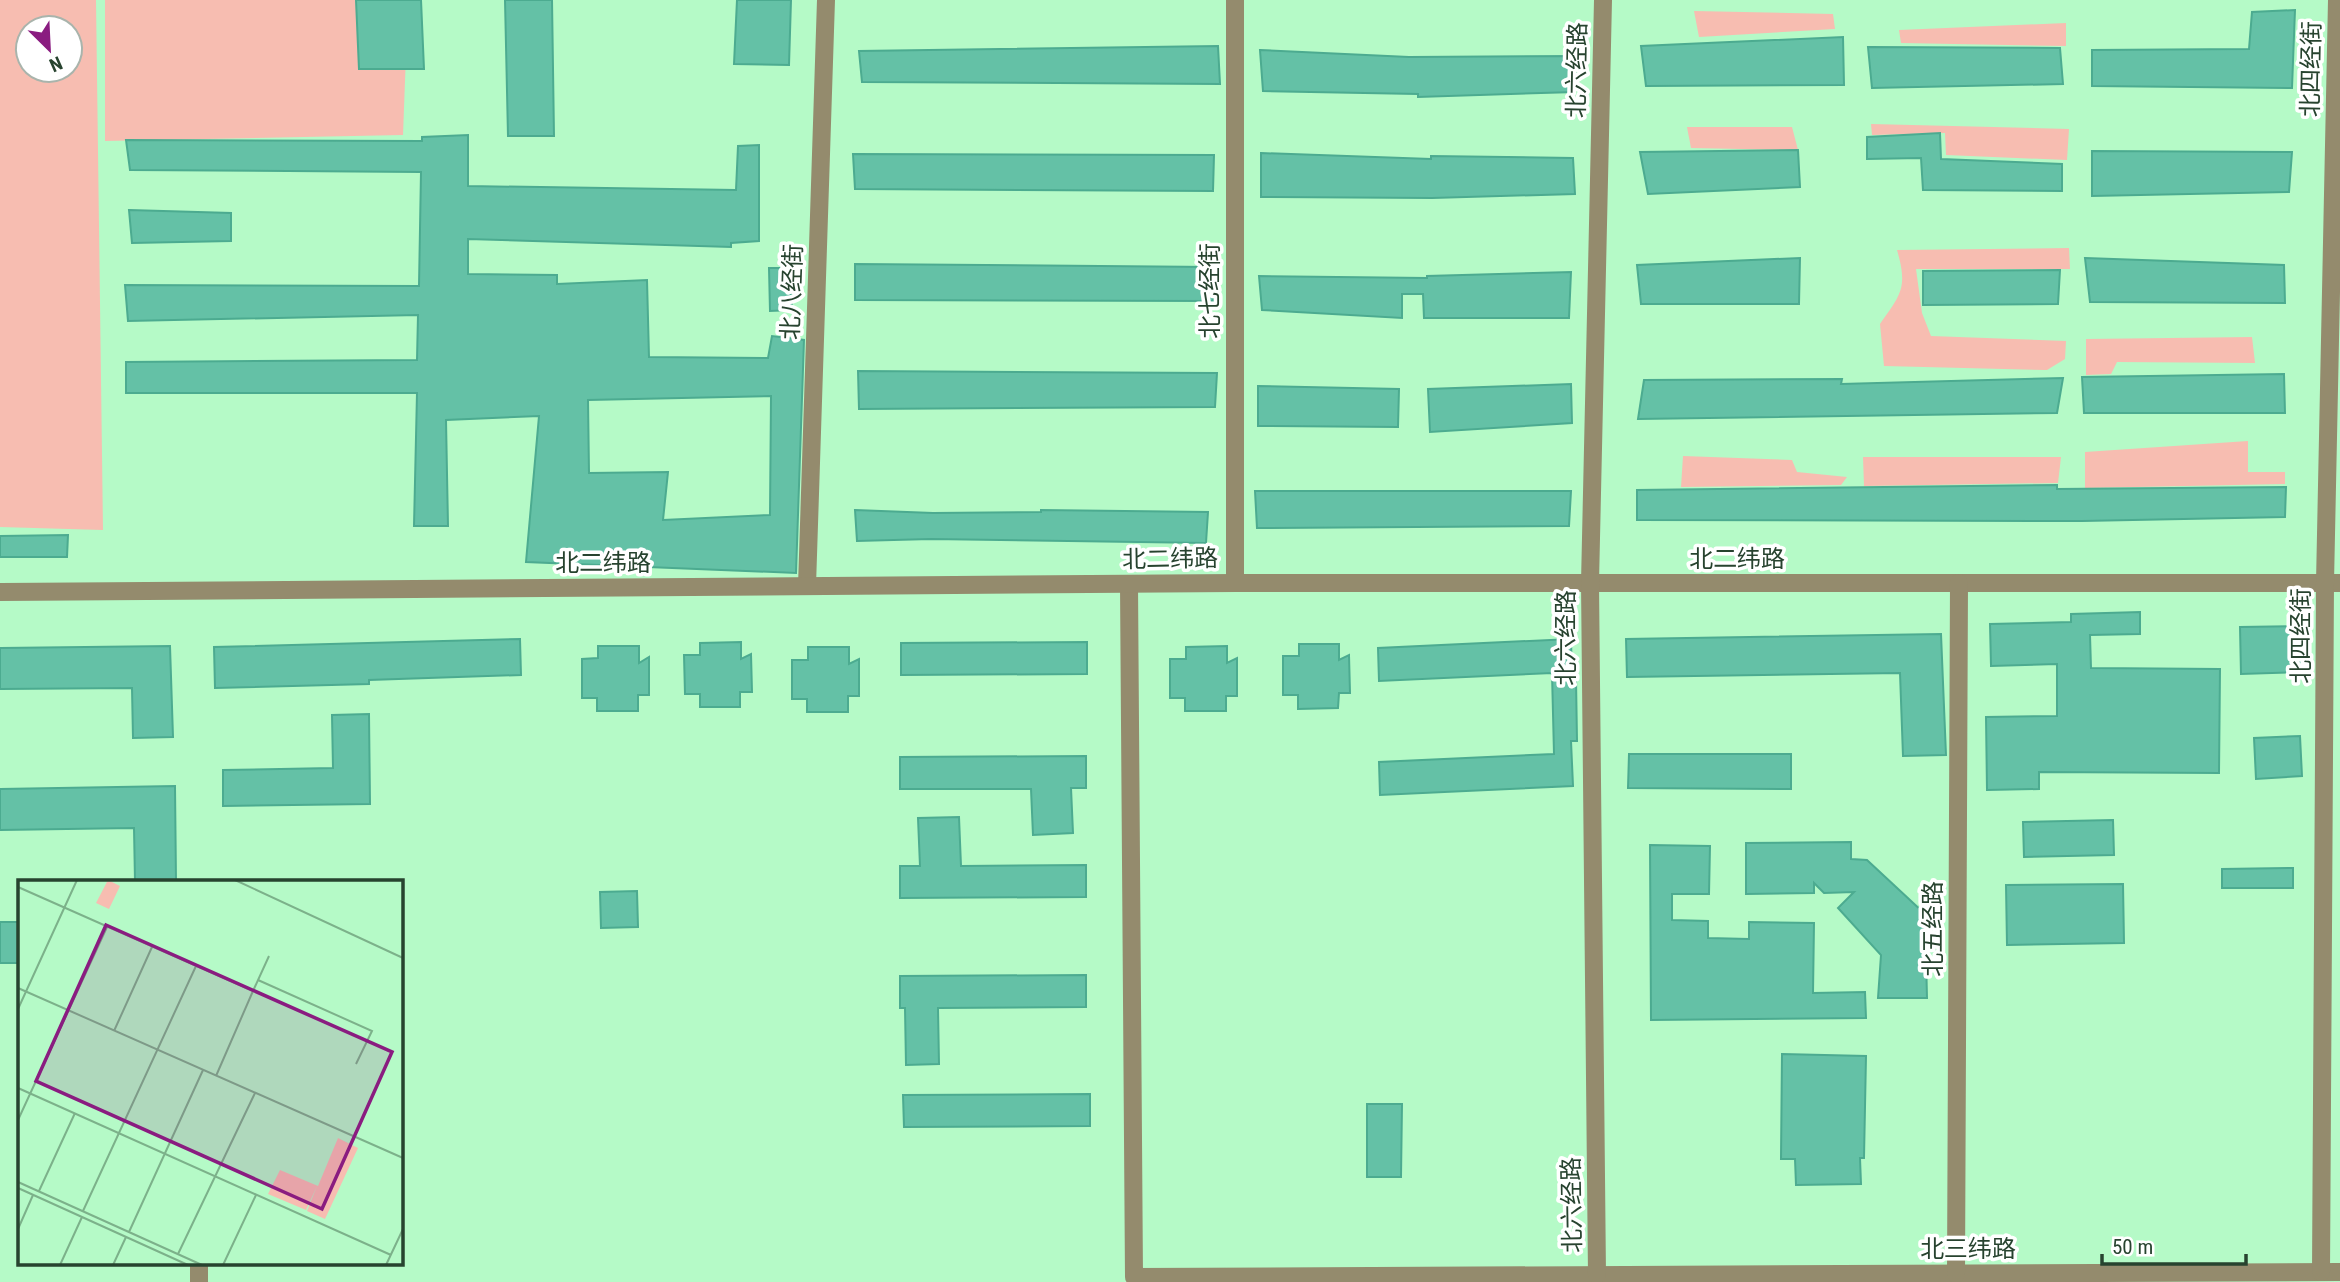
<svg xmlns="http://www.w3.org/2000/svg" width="2340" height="1282" viewBox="0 0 2340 1282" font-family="'Roboto Condensed','Noto Sans SC',sans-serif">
  <rect width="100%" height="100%" fill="#b5fac7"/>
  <!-- green -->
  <g fill="#f7bdb1" fill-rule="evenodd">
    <path d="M0,0h96l7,530 -103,-3zM28,28h42v42h-42z"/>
    <path d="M105,0h303l-5,135 -298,6z"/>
    <path d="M1694,11l139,3 2,15 -136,8z"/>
    <path d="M2066,23v23l-165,-3 -2,-13z"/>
    <path d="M1871,124l198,5 -2,31 -121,-5 -1,-22 -73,2z"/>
    <path d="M1687,127h105l6,23 -107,-2z"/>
    <path d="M2069,248l1,21h-154l6,44 9,23 135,5 -1,18 -18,11 -163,-4 -4,-42c21,-30 28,-36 17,-74z"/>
    <path d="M2252,337l3,26 -138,-1 -6,12 -25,1v-36z"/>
    <path d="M2248,441v31h37v12l-200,4v-36z"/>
    <path d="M1683,456l109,4 5,12 50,5 -6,8 -160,2z"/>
    <path d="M1863,457h198l-3,26 -194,3z"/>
  </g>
  <!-- building -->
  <g fill="#64c1a6" stroke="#4cab90" stroke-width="2" fill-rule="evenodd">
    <path d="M356,0h65l3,69h-65z"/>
    <path d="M505,0h47l2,136h-46z"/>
    <path d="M737,0h54l-2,65 -55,-1z"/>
    <path d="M2295,10l-3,78 -200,-2v-36l157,-1 3,-37z"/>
    <path d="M1843,37l1,48 -198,1 -5,-40z"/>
    <path d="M1218,46l2,38 -358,-2 -3,-31z"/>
    <path d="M1868,47l192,1 3,36 -191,4z"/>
    <path d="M1260,50l149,7 167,-1 -1,36 -157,5v-3l-155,-3z"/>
    <path d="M1940,133l1,26 121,5v27l-139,-1 -2,-32 -54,1v-22z"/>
    <path d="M468,135v51l268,4 2,-44 21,-1v96l-28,2v4l-263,-8v35l89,1v9l90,-4 2,77 119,1 4,-22 32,4 -8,233 -270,-11 13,-146 -93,4 2,106h-34l3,-133h-291v-31l291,-2 1,-45 -290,6 -3,-36 294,1 2,-114 -291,-2 -4,-30 296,1v-4zM771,396l-1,119 -107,5 5,-48 -79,1 -1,-73z"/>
    <path d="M1798,150l2,37 -152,7 -8,-42z"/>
    <path d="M2092,151l200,1 -3,40 -197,4z"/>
    <path d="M1261,153l170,6v-3l142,2 2,36 -143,4 -171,-1z"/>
    <path d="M853,154l361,1 -1,36 -358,-2z"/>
    <path d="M129,210l102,3v28l-99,2z"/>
    <path d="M1800,258l-1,46h-158l-4,-39z"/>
    <path d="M2085,258l199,7 1,38 -195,-1z"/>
    <path d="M855,264l357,3 1,34 -358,-1z"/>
    <path d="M769,268h21l2,42 -22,1z"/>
    <path d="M2060,270l-2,34 -135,1v-34z"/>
    <path d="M1571,272l-2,46h-145l-1,-24h-21v24l-140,-8 -3,-34 168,2v-2z"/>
    <path d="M858,371l359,2 -2,34 -356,2z"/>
    <path d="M2284,374l1,39h-201l-2,-36z"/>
    <path d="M2063,378l-6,35 -419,6 6,-39 198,-1 -1,5z"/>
    <path d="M1571,384l1,39 -142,9 -2,-43z"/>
    <path d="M1258,386l141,3 -1,38 -140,-1z"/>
    <path d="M2057,485v4l229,-2 -1,30 -203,4 -445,-1v-30z"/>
    <path d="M1255,491h316l-2,35 -312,2z"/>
    <path d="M855,510l78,3 108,-1v-2l167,2 -2,31 -275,-4 -74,2z"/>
    <path d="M68,535l-1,22h-67v-21z"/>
    <path d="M2140,612v22l-50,1 1,33 129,1 -1,104 -180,-1v17l-52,1 -1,-73 71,-1v-52l-66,2 -1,-42 81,-2v-8z"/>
    <path d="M2302,626l2,46 -63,2 -1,-47z"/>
    <path d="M1941,634l5,121 -43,1 -3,-83 -273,4 -1,-38z"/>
    <path d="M520,639l1,36 -152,5v4l-154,4 -1,-41z"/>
    <path d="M1571,639l1,40h4l1,62h-6l2,45 -193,9 -1,-33 175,-8 -2,-81 -173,8 -1,-33z"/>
    <path d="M741,642v17l10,-5 1,38h-12v15h-40v-13h-15l-1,-39h16v-12z"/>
    <path d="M1087,642v32l-186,1v-32z"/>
    <path d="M1299,644h40v16l10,-5 1,38h-11l-1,15 -40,1v-14h-15v-39h16z"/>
    <path d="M170,646l3,91 -40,1 -1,-50 -132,1v-41z"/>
    <path d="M598,646h41v17l10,-6v38h-11v16h-41v-13h-15v-39l16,-1z"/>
    <path d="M1227,646v17l10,-5v38h-11v15h-41v-13h-15v-39h16v-12z"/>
    <path d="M808,647h41v17l10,-5v37h-11v16h-41v-13h-15v-39h16z"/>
    <path d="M369,714l1,90 -147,2v-36l110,-2 -1,-53z"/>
    <path d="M2300,736l2,40 -46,3 -2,-41z"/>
    <path d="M1629,754h162v35l-163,-1z"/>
    <path d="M1086,756v32h-15l2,45 -40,2 -2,-46h-131v-32z"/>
    <path d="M175,786l1,95h-41l-1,-53 -134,2v-41z"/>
    <path d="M959,817l2,49 125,-1v32l-186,1v-32h20l-2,-48z"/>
    <path d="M2113,820l1,35 -90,2 -1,-35z"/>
    <path d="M1851,842v17l16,1 58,54 2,84h-49l3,-43 -43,-47 16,-16 -30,1 -10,-10v10l-68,1v-51z"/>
    <path d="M1650,845l60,1 -1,48h-37v26l36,1v17l41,1v-17l65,1 -1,70 52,-1 1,26 -215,2z"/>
    <path d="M2293,868v20h-71v-19z"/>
    <path d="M2123,884l1,59 -117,2 -1,-60z"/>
    <path d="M637,891l1,36 -37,1 -1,-36z"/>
    <rect x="0" y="922" width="19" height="41"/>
    <path d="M1086,975v32l-148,1 1,56 -33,1 -1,-57h-5v-32z"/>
    <path d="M1782,1054l84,2 -2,102h-4l1,26 -65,1 -1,-26h-14z"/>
    <path d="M1090,1094v32l-186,1 -1,-32z"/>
    <path d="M1367,1104h35l-1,73h-34z"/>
  </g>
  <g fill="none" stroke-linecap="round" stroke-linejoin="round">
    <!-- minor -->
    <g stroke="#948b6d" stroke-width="18">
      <path d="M1235,0v583"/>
      <path d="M1129,584l5,693 1206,-5"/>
      <path d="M807,586l19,-586"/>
      <path d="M0,592l1235,-9h1105"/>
      <path d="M2321,1272l4,-689 12,-583"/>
      <path d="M1956,1274l3,-691"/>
      <path d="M1597,1275l-7,-692 13,-583"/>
      <path d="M199,1282v-19"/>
    </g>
  </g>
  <g text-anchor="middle" stroke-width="7" stroke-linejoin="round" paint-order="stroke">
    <!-- street labels -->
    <g font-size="24" fill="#27432f" stroke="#fff">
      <text transform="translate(2311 69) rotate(-89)" y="8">北四经街</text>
      <text transform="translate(1577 70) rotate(-89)" y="8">北六经路</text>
      <text transform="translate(1210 291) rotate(-90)" y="8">北七经街</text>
      <text transform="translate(792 292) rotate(-88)" y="8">北八经街</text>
      <text transform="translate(1170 559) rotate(-1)" y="8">北二纬路</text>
      <text x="1737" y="567">北二纬路</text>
      <text x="603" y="571">北二纬路</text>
      <text transform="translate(2301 636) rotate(-90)" y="8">北四经街</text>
      <text transform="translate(1566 638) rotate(-90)" y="8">北六经路</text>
      <text transform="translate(1933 929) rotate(-90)" y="8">北五经路</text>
      <text transform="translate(1572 1205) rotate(-91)" y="8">北六经路</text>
      <text x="1968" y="1257">北三纬路</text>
    </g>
  </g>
  <!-- overview -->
  <g transform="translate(18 880)">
    <rect width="385" height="385" fill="#b5fac7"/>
    <path d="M90,0l12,6 -11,23 -13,-6zM320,258l20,10 -33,71 -18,-8 10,-25 -11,24 -38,-16 12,-24 38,16z" fill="#f7bdb1"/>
    <path fill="none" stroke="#7cb18a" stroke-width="2" d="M217,0l168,78M0,7l235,104 -37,85M240,100l114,51 -16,33M0,108l385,170M235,111l16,-35M0,129l59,-129M96,151l38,-84M0,208l373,167M0,240l89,-193M0,302l184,83M0,308l170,77M21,311l36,-78M65,331l113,-245M0,349l15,-34M111,352l74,-162M160,374l77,-161M42,385l22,-48M95,385l13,-28M205,385l33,-70M368,385l17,-36"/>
    <path fill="#8a1c80" fill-opacity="0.15" stroke="#8a1c80" stroke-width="3.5" d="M88,45l286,127 -70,157 -286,-128z"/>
    <rect width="385" height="385" fill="none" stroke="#27432f" stroke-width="3.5"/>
  </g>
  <!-- north arrow -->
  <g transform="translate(49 49) rotate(156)"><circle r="33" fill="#ffffff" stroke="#a9b4ac" stroke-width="2"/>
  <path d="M0-5L12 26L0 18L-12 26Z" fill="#8a1c80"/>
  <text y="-10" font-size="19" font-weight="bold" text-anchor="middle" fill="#27432f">N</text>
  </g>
  <!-- scale -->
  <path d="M2102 1254v10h144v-10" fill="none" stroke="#27432f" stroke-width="3.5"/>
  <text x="2112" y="1254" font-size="21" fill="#27432f" stroke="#ffffff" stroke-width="5" paint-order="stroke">50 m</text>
</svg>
